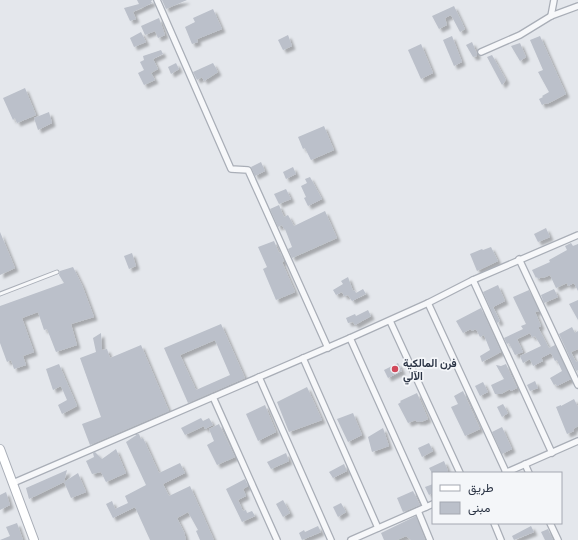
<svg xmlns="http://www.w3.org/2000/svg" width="578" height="540" viewBox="0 0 578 540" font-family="Raleway,Vazirmatn,sans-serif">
  <defs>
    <filter id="shadow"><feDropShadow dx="3.5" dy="3.5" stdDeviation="1" flood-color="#0004"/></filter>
  </defs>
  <rect width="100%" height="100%" fill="#e4e7ec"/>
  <!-- building -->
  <g fill="#bbc0ca" fill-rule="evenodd" filter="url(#shadow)">
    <path d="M137,0h16l-2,1 1,2 -19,9 3,7 -6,2 -6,-13 15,-4z"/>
    <path d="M162,0h25l-21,9z"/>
    <path d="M454,6l11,23 -5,3 -9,-17 -6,3 2,7 -8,4 -7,-13z"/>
    <path d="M213,9l9,20 -25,10 1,3 -6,2 -7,-17 10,-5 -2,-4z"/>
    <path d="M159,18l6,17 -7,3 -3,-7 -10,4 -4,-9z"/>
    <path d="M141,32l5,10 -12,5 -4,-9z"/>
    <path d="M288,35l4,11 -9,4 -5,-10z"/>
    <path d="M452,36l10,26 -8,4 -11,-26z"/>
    <path d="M540,36l26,58 -19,10 -1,-1 -4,2 -3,-6 4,-2 -1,-1 7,-4 -11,-20 5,-2 -13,-30z"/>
    <path d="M472,42l5,12v2l-4,1 -7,-12z"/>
    <path d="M520,43l6,14 -6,4 -9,-15z"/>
    <path d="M421,44l12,29 -12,6 -13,-29z"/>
    <path d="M161,50l2,4 -10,5 5,10 -7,4 4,7 -11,5 -6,-12 6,-3 -4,-8 4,-2 -1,-4z"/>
    <path d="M492,55l14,25 -4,5 -15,-28z"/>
    <path d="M176,63l3,6 -8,5 -3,-7z"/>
    <path d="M213,63l5,9 -14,9 -2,-4 -5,3 -4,-8z"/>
    <path d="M25,88l11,27 -19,8 -2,-5 -2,2 -10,-22z"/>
    <path d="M49,112l3,11 -14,7 -4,-12z"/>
    <path d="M324,126l10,24 -23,10 -6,-12 -2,1 -5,-12z"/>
    <path d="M261,162l4,9 -10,5 -4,-9z"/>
    <path d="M293,167l3,7 -10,5 -3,-7z"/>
    <path d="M310,177l12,22 -14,7 -4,-8 2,-1 -5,-11 6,-3 -2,-4z"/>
    <path d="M286,189l5,10 -12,5 -5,-10z"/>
    <path d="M279,205l5,12 4,-2 6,11 31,-15 12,27 -45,20 -4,-9 4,-2 -7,-18h-1l-2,-4 -4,2 -8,-18z"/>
    <path d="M546,228l4,9 -12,5 -4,-8z"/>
    <path d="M0,232l15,36 -15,7z"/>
    <path d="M274,241l5,12 1,-1 4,9 -2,1 13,30 -19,8 -13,-31 4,-2 -9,-20z"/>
    <path d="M571,243l2,3 5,-2v47l-4,-8 -6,3 -1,-3 -11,5 -6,-13 -7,3 -1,-1 -4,2 -1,-2 -1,1 -4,-8 18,-8 -1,-2 18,-10 -2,-4z"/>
    <path d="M491,247l7,14 -21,10 -7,-17 12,-5 1,1z"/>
    <path d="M132,253l4,13 -7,3 -5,-13z"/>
    <path d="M73,267l9,18 12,32 -23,7 6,21 -21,7 -9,-23 -3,1 -6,-18 -16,6 12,34 -11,4 3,9 -12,4 -3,-9 -4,2 -7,-19v-37l64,-23 -5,-8 1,-4z"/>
    <path d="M348,277l5,14 1,-1 2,3 7,-4 3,5 -14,7 -4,-6 -4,1 -2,-4 -6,3 -3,-5 10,-6 -2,-3z"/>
    <path d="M498,285l7,16 -12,6 7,14 -3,2 -14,-31z"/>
    <path d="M554,289l4,8 -14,6 -3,-8z"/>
    <path d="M529,290l10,21 -4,1 6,14 -2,1v2l10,19 6,-3 16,34 -14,7 -1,-2 -2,1 -4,-7 12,-7 -5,-11 -2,1 -4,-8 -10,5 2,3 -10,5 -3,-7 -7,4 -3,-7 21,-10 -6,-10 -3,1 -2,-4 -13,6 6,13 -8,3 -6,-12 -2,1 -3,-6 19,-9 -2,-3 5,-2 -13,-27z"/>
    <path d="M578,300v20l-9,-16z"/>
    <path d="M481,308l20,44 -19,10 -2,-6 10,-6 -6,-15 -4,2 -4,-8 -4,2 -1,-2 -8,4 -7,-12z"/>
    <path d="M368,310l3,6 -16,9 -2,-3 -5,1 -2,-5 9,-4 1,2z"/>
    <path d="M221,324l24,54 -57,25 -24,-55zM215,340l15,35 -34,15 -16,-35z"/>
    <path d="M572,327l3,6 3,-2v18l-7,3 5,10 2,-1v9l-2,1 -17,-37z"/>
    <path d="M101,333l1,17 5,-1 3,9 31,-13 28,66 -79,34 -8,-21 19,-7 -21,-59 16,-6 -3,-14z"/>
    <path d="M398,363l4,8 -14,7 -4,-8z"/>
    <path d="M59,364l18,42 -15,8 -4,-9 9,-5 -6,-14 -8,4 -7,-21z"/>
    <path d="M506,364l11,24 -6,3 -1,-2 -9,5h-6l-4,-9 13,-6 -8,-14 5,1z"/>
    <path d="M535,381l3,7 -8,3 -3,-6z"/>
    <path d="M483,382l5,10 -8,4 -5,-10z"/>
    <path d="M307,387l15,33 -33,12 -12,-30z"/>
    <path d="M463,391l17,38 -15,7 -14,-29 7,-3 -4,-8z"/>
    <path d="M417,393l11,26 -7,3 -1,-1 -3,1 -1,-2 -8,3 -10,-19 3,-2 -1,-1z"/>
    <path d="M574,399l4,8v19l-5,3 1,2 -7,3 -11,-27 5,-2v1z"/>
    <path d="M503,404l5,9 -6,4 -5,-10z"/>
    <path d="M265,405l11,27 -18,9 -12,-27z"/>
    <path d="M353,413l9,22 -14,7 -11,-23z"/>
    <path d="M201,418l2,3 6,-3 4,7 -8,4 -1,-3 -19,9 -4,-7z"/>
    <path d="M219,424l16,33 -18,8 -10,-20 7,-4 -5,-12z"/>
    <path d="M502,427l10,22 -10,5 -10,-22z"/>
    <path d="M383,428l6,18 -17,6 -4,-15z"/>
    <path d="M138,434l-4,1 5,-1 2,5 2,-1 16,35 21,-10 5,10 -22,11 6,12 21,-10 24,54h-14l-4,-9 2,-1 -10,-18 -11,6 7,14 2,8h-36l-15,-33 -22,11 -7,-14 6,-3 3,8 13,-6 -3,-7 21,-11 -20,-43z"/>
    <path d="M429,443l4,8 -11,6 -4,-9z"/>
    <path d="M116,449l10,24 -20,9 -5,-10 -9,2 -6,-13 8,-4 -1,-4 2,-1 7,7z"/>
    <path d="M286,453l3,8 -18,8 -4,-7z"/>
    <path d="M444,461l4,10 -4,2h-12l-3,-5z"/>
    <path d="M344,464l3,7 -14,7 -4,-6z"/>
    <path d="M67,470l-3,12 -35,17 -3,-11z"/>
    <path d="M78,473l8,19 -15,6 -7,-16z"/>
    <path d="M245,479l3,7 -5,3 3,7 -8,4 5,11 3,-1 1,3 5,-2 3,5 -13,6 -16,-33z"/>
    <path d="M433,484v9l-4,2 -4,-8z"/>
    <path d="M413,491l7,14 -17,7 -6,-14z"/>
    <path d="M6,492l4,13 -10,5v-15z"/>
    <path d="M283,500l7,13 -7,4 -7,-13z"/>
    <path d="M341,503l5,9 -8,5 -5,-10z"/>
    <path d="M416,516l9,24h-14l-5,-4 -9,4h-13l-3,-7z"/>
    <path d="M17,523l6,17h-23l10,-4 -4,-9z"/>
    <path d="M318,526l3,6 -19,8 -3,-7 5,-3 1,2z"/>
    <path d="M531,526l3,6 -20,8 -2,-4z"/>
    <path d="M548,529l5,11h-8l-4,-8z"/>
  </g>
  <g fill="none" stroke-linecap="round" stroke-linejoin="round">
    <defs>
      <path id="service" d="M0,294l57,-22"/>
      <g id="minor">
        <path d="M157,0l74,169 17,1 80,178"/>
        <path d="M551,16l3,-16"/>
        <path d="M481,52l39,-17 31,-19 27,-10"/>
        <path d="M519,259l59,126"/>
        <path d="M473,280l79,173"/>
        <path d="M428,303l78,169"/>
        <path d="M390,321l70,152"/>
        <path d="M350,338l76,169"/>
        <path d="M303,358l75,170"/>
        <path d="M259,377l72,163"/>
        <path d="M213,397l64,143"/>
        <path d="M525,464l4,9"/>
        <path d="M505,473l73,-32"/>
        <path d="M13,483l337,-145 78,-35 45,-23 105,-45"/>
        <path d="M418,511l12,29"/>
        <path d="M494,523l7,17"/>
        <path d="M550,523l8,17"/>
        <path d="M351,540l82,-36"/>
      </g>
      <path id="secondary" d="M0,449l34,91"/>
    </defs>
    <!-- service casing -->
    <use href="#service" stroke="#a9aeb7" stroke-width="5"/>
    <!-- minor casing -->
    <use href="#minor" stroke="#a9aeb7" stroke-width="8"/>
    <!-- secondary casing -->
    <use href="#secondary" stroke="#a9aeb7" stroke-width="10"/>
    <!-- service -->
    <use href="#service" stroke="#f7f8fa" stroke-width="3"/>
    <!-- minor -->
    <use href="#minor" stroke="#f7f8fa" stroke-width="5.5"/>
    <!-- secondary -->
    <use href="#secondary" stroke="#fff" stroke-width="8"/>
  </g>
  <!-- markers -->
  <circle fill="#d1495b" stroke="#f4f6f9" stroke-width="1.5" cx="395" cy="369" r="4"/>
  <g text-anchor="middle" stroke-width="3.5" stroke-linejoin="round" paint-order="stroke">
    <!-- poi labels -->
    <g font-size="11" font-weight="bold" fill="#2b3445" stroke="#f4f6f9" text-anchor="start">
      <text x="403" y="367">فرن المالكية<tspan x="403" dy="13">الآلي</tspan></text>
    </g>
  </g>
  <!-- legend -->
  <rect x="432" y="472" width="130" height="52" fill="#f4f6f9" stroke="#a4a8b1"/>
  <rect x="440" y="485" width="20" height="6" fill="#ffffff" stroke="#a4a8b1"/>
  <text x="468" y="492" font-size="12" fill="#2b3445">طريق</text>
  <rect x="440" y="502" width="20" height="12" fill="#bbc0ca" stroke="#a4a8b1"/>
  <text x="468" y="512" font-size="12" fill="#2b3445">مبنى</text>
</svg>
